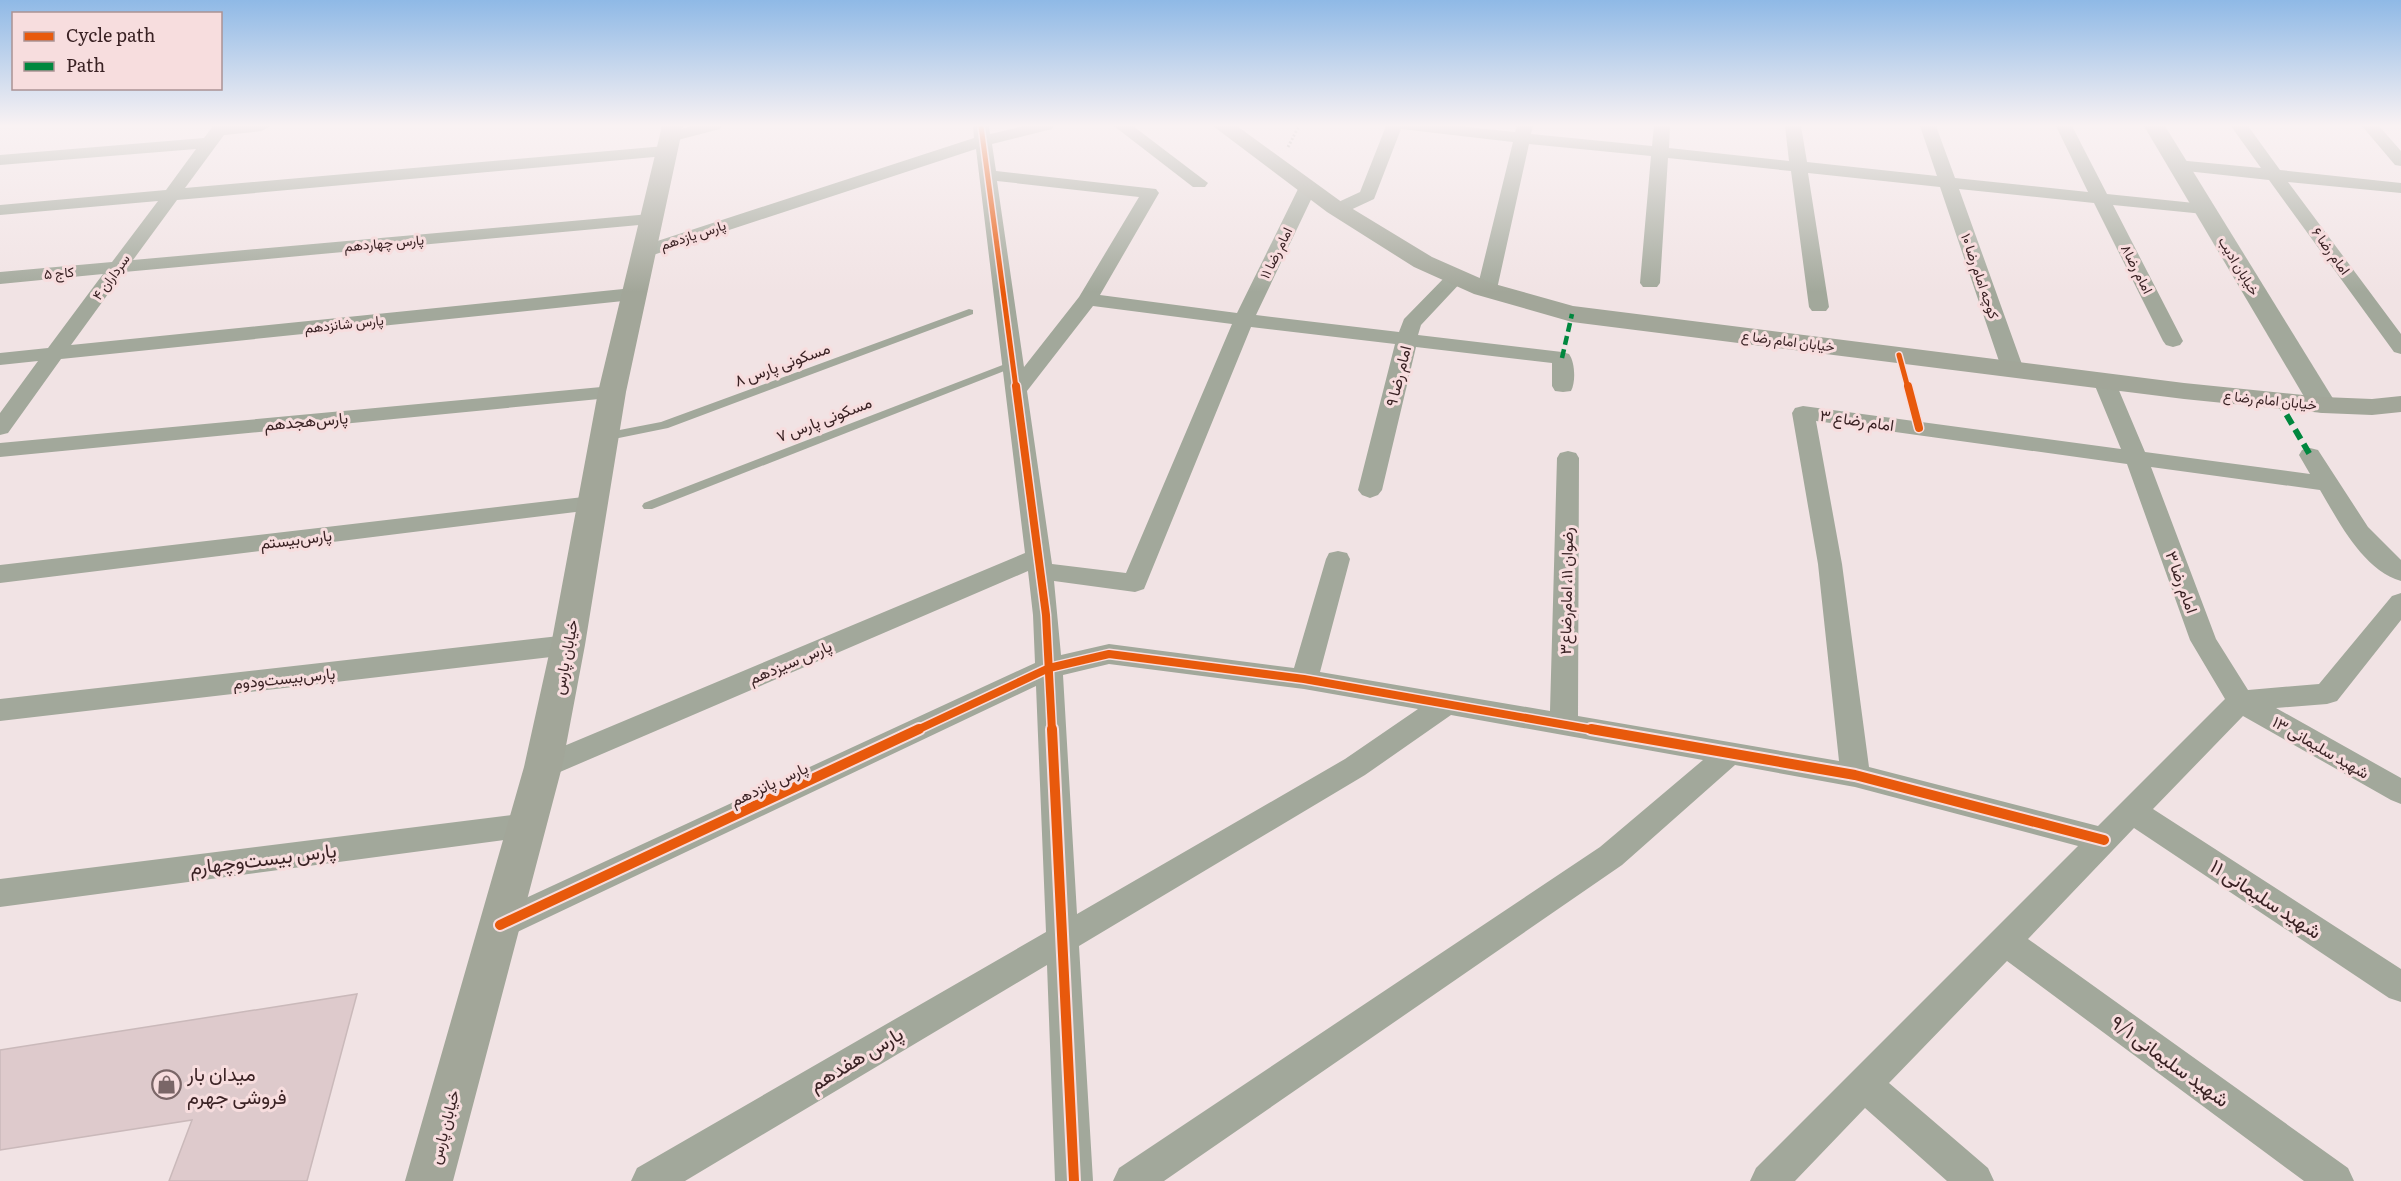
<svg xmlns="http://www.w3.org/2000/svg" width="2401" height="1181" viewBox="0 0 2401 1181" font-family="Literata,Vazirmatn,serif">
  <rect width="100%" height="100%" fill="#f1e3e4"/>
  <!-- building -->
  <path fill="#decacc" stroke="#cab9ba" stroke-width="1.5" d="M357,994l-50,187h-138l23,-61 -192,30v-100z"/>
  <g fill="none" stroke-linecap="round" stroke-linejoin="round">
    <!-- path -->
    <path stroke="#a8a8a1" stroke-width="3" stroke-dasharray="2 2" stroke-linecap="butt" d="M1288,147l11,-21"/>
    <!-- service -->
    <g fill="#a2a89b" fill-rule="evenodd">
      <path d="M969,309l4,1v4l-305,114 -64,13 -6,-4 6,-4 57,-11z"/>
      <path d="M1013,361l4,1v4l-365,143h-8l-2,-3 2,-3z"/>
    </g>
    <!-- minor -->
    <g fill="#a2a89b" fill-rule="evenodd">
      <path d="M213,126h57l-8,5 -38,4 -39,53 480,-42 8,5 -8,5 -488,44 -44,60 517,-46 6,1 3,4 -3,4 -6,1 -526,48 -53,73 562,-57 7,2 3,4 -3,4 -7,2 -572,59 -53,74 -8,2v-22l38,-52 -38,4v-12l48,-5 55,-74 -103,10v-12l112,-10 46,-61 -158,14v-10l166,-15 30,-41 -196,16v-10l204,-17z"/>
      <path d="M693,126h29l-2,3 -50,13 -8,-5 2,-4z"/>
      <path d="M973,126h16l1,8 34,-8h30l-2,3 -60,15 4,27 160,18 3,4 -59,102 137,18 62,-126 3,-4h12l3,4 -61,128 143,17 5,-13 44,-45h14l3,4 -44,47 -3,10 144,17 7,2c6,8 7,28 2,37l-8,1 -8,-1 -3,-5v-23l-136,-16 -34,143 -4,5 -8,3 -8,-3 -4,-5 37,-146 -144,-17 -107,262 -9,3 -81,-11 7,74 48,-11 185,24 32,-109 3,-6 9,-2 9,2 3,6 -30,113 230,39 7,-253 3,-5 8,-2 8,2 3,5 -1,258 261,45 -21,-197 -26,-151 3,-5 8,-2 318,43 -28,-68 3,-5 8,-1 8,1 3,5 30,71 165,22 -11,-19 3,-5 8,-2 8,2 50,77 33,33v21c-38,-11 -62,-59 -81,-91l-169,-23 65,172 32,51 71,-6 73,-88 9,-3v27l-64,81 -10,3 -51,4 125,70v26l-10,-4 -148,-84 -90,93 248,160v33l-12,-4 -255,-170 -106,111 320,229 6,13h-50l-297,-220 -118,122 99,85 6,13h-47l-82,-73 -70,73h-45l6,-13 322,-322 -223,-59 -120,-22 -113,100 -458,316h-51l6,-13 481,-321 103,-87 -252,-45 -86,60 -286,171 14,235h-38l-8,-216 -362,216h-54l6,-13 409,-236 -10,-246 -525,249 -11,4 -11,-4 -5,-10 5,-10 546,-252 -2,-48 -5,-44 -475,204 -10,3 -10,-3 -4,-8 4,-8 492,-206 -49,-404 -326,107h-14l-2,-4 2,-4 338,-110zM997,181l142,16 -60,100 -55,70zM1093,306l139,18 -106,249 -74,-9 -25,-173zM1816,421l311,43 63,176 35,59 -127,127 -229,-59 -27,-203zM1109,664l195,25 114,20 -73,50 -268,155 -14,-239z"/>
      <path d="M1114,126h19l75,57 -3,4h-12z"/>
      <path d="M1386,126h72l57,6 2,-6h16l-2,8 121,12 2,-20h16l-1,22 120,13 -4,-35h16l6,36 130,14 -17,-50h16l19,52 133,14 -32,-66h16l35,68 97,10 6,1 3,4 -3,4 -6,1 -91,-9 70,136 -3,4 -7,2 -7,-2 -3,-4 -69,-138 -135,-14 65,181 -4,4 -7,2 -7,-2 -4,-4 -62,-183 -132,-14 21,134 -3,4h-14l-3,-4 -18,-136 -123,-13 -8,125 -3,4h-14l-3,-4 11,-127 -122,-12 -32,145 -3,4h-14l-3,-4 36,-147 -112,-13 -27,70 -30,14h-12l-3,-4 3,-4 28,-13z"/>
      <path d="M2231,126h17l32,44 121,13v10l-113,-11 113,152v20l-7,-2 -125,-172 -92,-10 -6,-1 -3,-4 3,-4 6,-1 84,8z"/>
      <path d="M2362,126h17l22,25v15l-6,-1z"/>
      <path d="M612,386l8,1 3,5 -3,5 -620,60v-14z"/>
      <path d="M592,496l8,3 4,5 -4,5 -600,74v-18z"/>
      <path d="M568,635l9,3 4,7 -4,7 -9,3 -568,66v-22z"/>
      <path d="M527,813l11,3 4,9 -4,9 -11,3 -527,70v-28z"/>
    </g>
    <!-- tertiary -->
    <path fill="#a2a89b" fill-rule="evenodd" d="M2144,126h21l172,279 -4,6 -10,2 -10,-2 -4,-6z"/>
    <!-- secondary -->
    <g fill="#a2a699" fill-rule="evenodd">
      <path d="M662,126h21l-57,266 -41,253 -23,122 -109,414h-48l119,-414 27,-122 47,-253z"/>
      <path d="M1213,126h24l106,77 89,54 59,26 82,23 611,77 139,14 49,2 29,-3v16l-29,3 -49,-2 -139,-14 -612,-77 -98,-28 -60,-27 -87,-55z"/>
    </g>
    <!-- quiet-far1 -->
    <path stroke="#00873e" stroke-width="4.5" stroke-dasharray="9 4.5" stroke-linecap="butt" d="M1562,358l10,-44"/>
    <!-- quiet -->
    <path stroke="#00873e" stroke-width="6" stroke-dasharray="11 6" stroke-linecap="butt" d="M2278,400l32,55"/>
    <defs>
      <g id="cycleway-far2">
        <path d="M981,126l35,262"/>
        <path d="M1899,355l9,33"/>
      </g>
      <g id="cycleway-far1">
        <path d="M1016,386l30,229 6,116"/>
        <path d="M1908,386l11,42"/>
        <path d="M915,731l134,-63 60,-14 195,25 296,52"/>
      </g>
      <g id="cycleway">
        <path d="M1052,729l22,452"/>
        <path d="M1591,729l264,46 249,65"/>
        <path d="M500,925l419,-196"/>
      </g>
    </defs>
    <!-- cycleway-far2 casing -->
    <use href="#cycleway-far2" stroke="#f7ddde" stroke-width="8"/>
    <!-- cycleway-far1 casing -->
    <use href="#cycleway-far1" stroke="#f7ddde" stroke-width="11"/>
    <!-- cycleway casing -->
    <use href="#cycleway" stroke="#f7ddde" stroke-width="14"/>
    <!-- cycleway-far2 -->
    <use href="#cycleway-far2" stroke="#e8590c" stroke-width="5"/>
    <!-- cycleway-far1 -->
    <use href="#cycleway-far1" stroke="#e8590c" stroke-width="8"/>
    <!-- cycleway -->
    <use href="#cycleway" stroke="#e8590c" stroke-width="10"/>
  </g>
  <!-- sky -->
  <linearGradient id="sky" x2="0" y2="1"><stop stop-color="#8fb9e6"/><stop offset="0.43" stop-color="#f9f2f3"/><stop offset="1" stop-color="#f9f2f3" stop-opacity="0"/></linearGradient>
  <rect width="2401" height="292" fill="url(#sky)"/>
  <!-- icons -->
  <defs>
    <symbol id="shop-ring" viewBox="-11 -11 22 22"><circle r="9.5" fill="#f7ddde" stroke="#7a6667" stroke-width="1.5"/><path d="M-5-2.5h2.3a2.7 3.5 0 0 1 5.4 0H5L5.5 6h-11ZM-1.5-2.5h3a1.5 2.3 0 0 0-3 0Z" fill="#7a6667"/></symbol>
  </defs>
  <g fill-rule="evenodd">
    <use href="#shop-ring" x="150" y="1068" width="33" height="33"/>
  </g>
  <g text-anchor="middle" stroke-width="6" stroke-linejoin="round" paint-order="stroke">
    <!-- far-street labels -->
    <g font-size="14" fill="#3a2224" stroke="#f7ddde">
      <text transform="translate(693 235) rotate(-18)" y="5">پارس‌‌ یازدهم</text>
      <text transform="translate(384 243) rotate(-5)" y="5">پارس‌‌ چهاردهم</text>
      <text transform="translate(2331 251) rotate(54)" y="5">امام رضا ۶</text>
      <text transform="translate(1276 253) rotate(-64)" y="5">امام رضا ۱۱</text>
      <text transform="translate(2239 266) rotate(59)" y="5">خیابان ادیب</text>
      <text transform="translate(2137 269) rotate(63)" y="5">امام رضا۸</text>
      <text transform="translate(59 273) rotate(-5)" y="5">کاج ۵</text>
      <text transform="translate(1980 276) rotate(71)" y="5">کوچه امام رضا ۱۰</text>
      <text transform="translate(111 277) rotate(-54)" y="5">سرداران ۴</text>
      <text transform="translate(344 324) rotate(-6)" y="5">پارس‌‌ شانزدهم</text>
      <text transform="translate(1788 341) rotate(7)" y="5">خیابان امام رضا ع</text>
      <text transform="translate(2270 400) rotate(6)" y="5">خیابان امام رضا ع</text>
    </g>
    <!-- street labels -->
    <g font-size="16" fill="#3a2224" stroke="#f7ddde">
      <text transform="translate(782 364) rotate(-20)" y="6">مسکونی پارس ۸</text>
      <text transform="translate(1398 376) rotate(-76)" y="6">امام رضا ۹</text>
      <text transform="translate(824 419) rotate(-21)" y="6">مسکونی ‌پارس ۷</text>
      <text transform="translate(1857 420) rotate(8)" y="6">امام رضا‌ع ۳</text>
      <text transform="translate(306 421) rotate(-5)" y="6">پارس‌‌هجدهم</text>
      <text transform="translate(296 539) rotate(-7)" y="6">پارس‌بیستم</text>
      <text transform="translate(2182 582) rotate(70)" y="6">امام رضا ۳</text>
      <text transform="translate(1566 591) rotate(-89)" y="6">رضوان ۱۱، امام‌رضا‌ع‌۳</text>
      <text transform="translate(565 657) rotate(-79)" y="6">خیابان پارس</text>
      <text transform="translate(790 662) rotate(-23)" y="6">پارس‌ سیزدهم</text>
      <text transform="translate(284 678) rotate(-6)" y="6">پارس‌بیست‌و‌دوم</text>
      <text transform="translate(2321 747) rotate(30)" y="6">شهید سلیمانی ۱۳</text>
      <text transform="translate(769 784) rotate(-25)" y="6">پارس‌ پانزدهم</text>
      <text transform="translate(444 1127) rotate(-75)" y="6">خیابان پارس</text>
    </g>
    <!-- near-street labels -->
    <g font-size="20" fill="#3a2224" stroke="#f7ddde">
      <text transform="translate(263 859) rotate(-7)" y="7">پارس بیست‌وچهارم</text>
      <text transform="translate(2266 899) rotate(33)" y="7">شهید سلیمانی ۱۱</text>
      <text transform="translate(856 1059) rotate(-31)" y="7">پارس‌ هفدهم</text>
      <text transform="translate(2170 1061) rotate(36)" y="7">شهید سلیمانی ۹/۱</text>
    </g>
    <!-- near-poi labels -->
    <g font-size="20" fill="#3a2224" stroke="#f7ddde" text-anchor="start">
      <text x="187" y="1081">میدان بار<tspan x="187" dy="23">فروشی جهرم</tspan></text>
    </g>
  </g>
  <!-- legend -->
  <rect x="12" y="12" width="210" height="78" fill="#f7ddde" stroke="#ab9294" stroke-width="1.5"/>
  <rect x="24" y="32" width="30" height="9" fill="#e8590c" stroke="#ab9294" stroke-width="1.5"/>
  <text x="66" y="42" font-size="18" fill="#3a2224">Cycle path</text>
  <rect x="24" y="62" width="30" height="9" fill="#00873e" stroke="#ab9294" stroke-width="1.5"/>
  <text x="66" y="72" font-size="18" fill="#3a2224">Path</text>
</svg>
